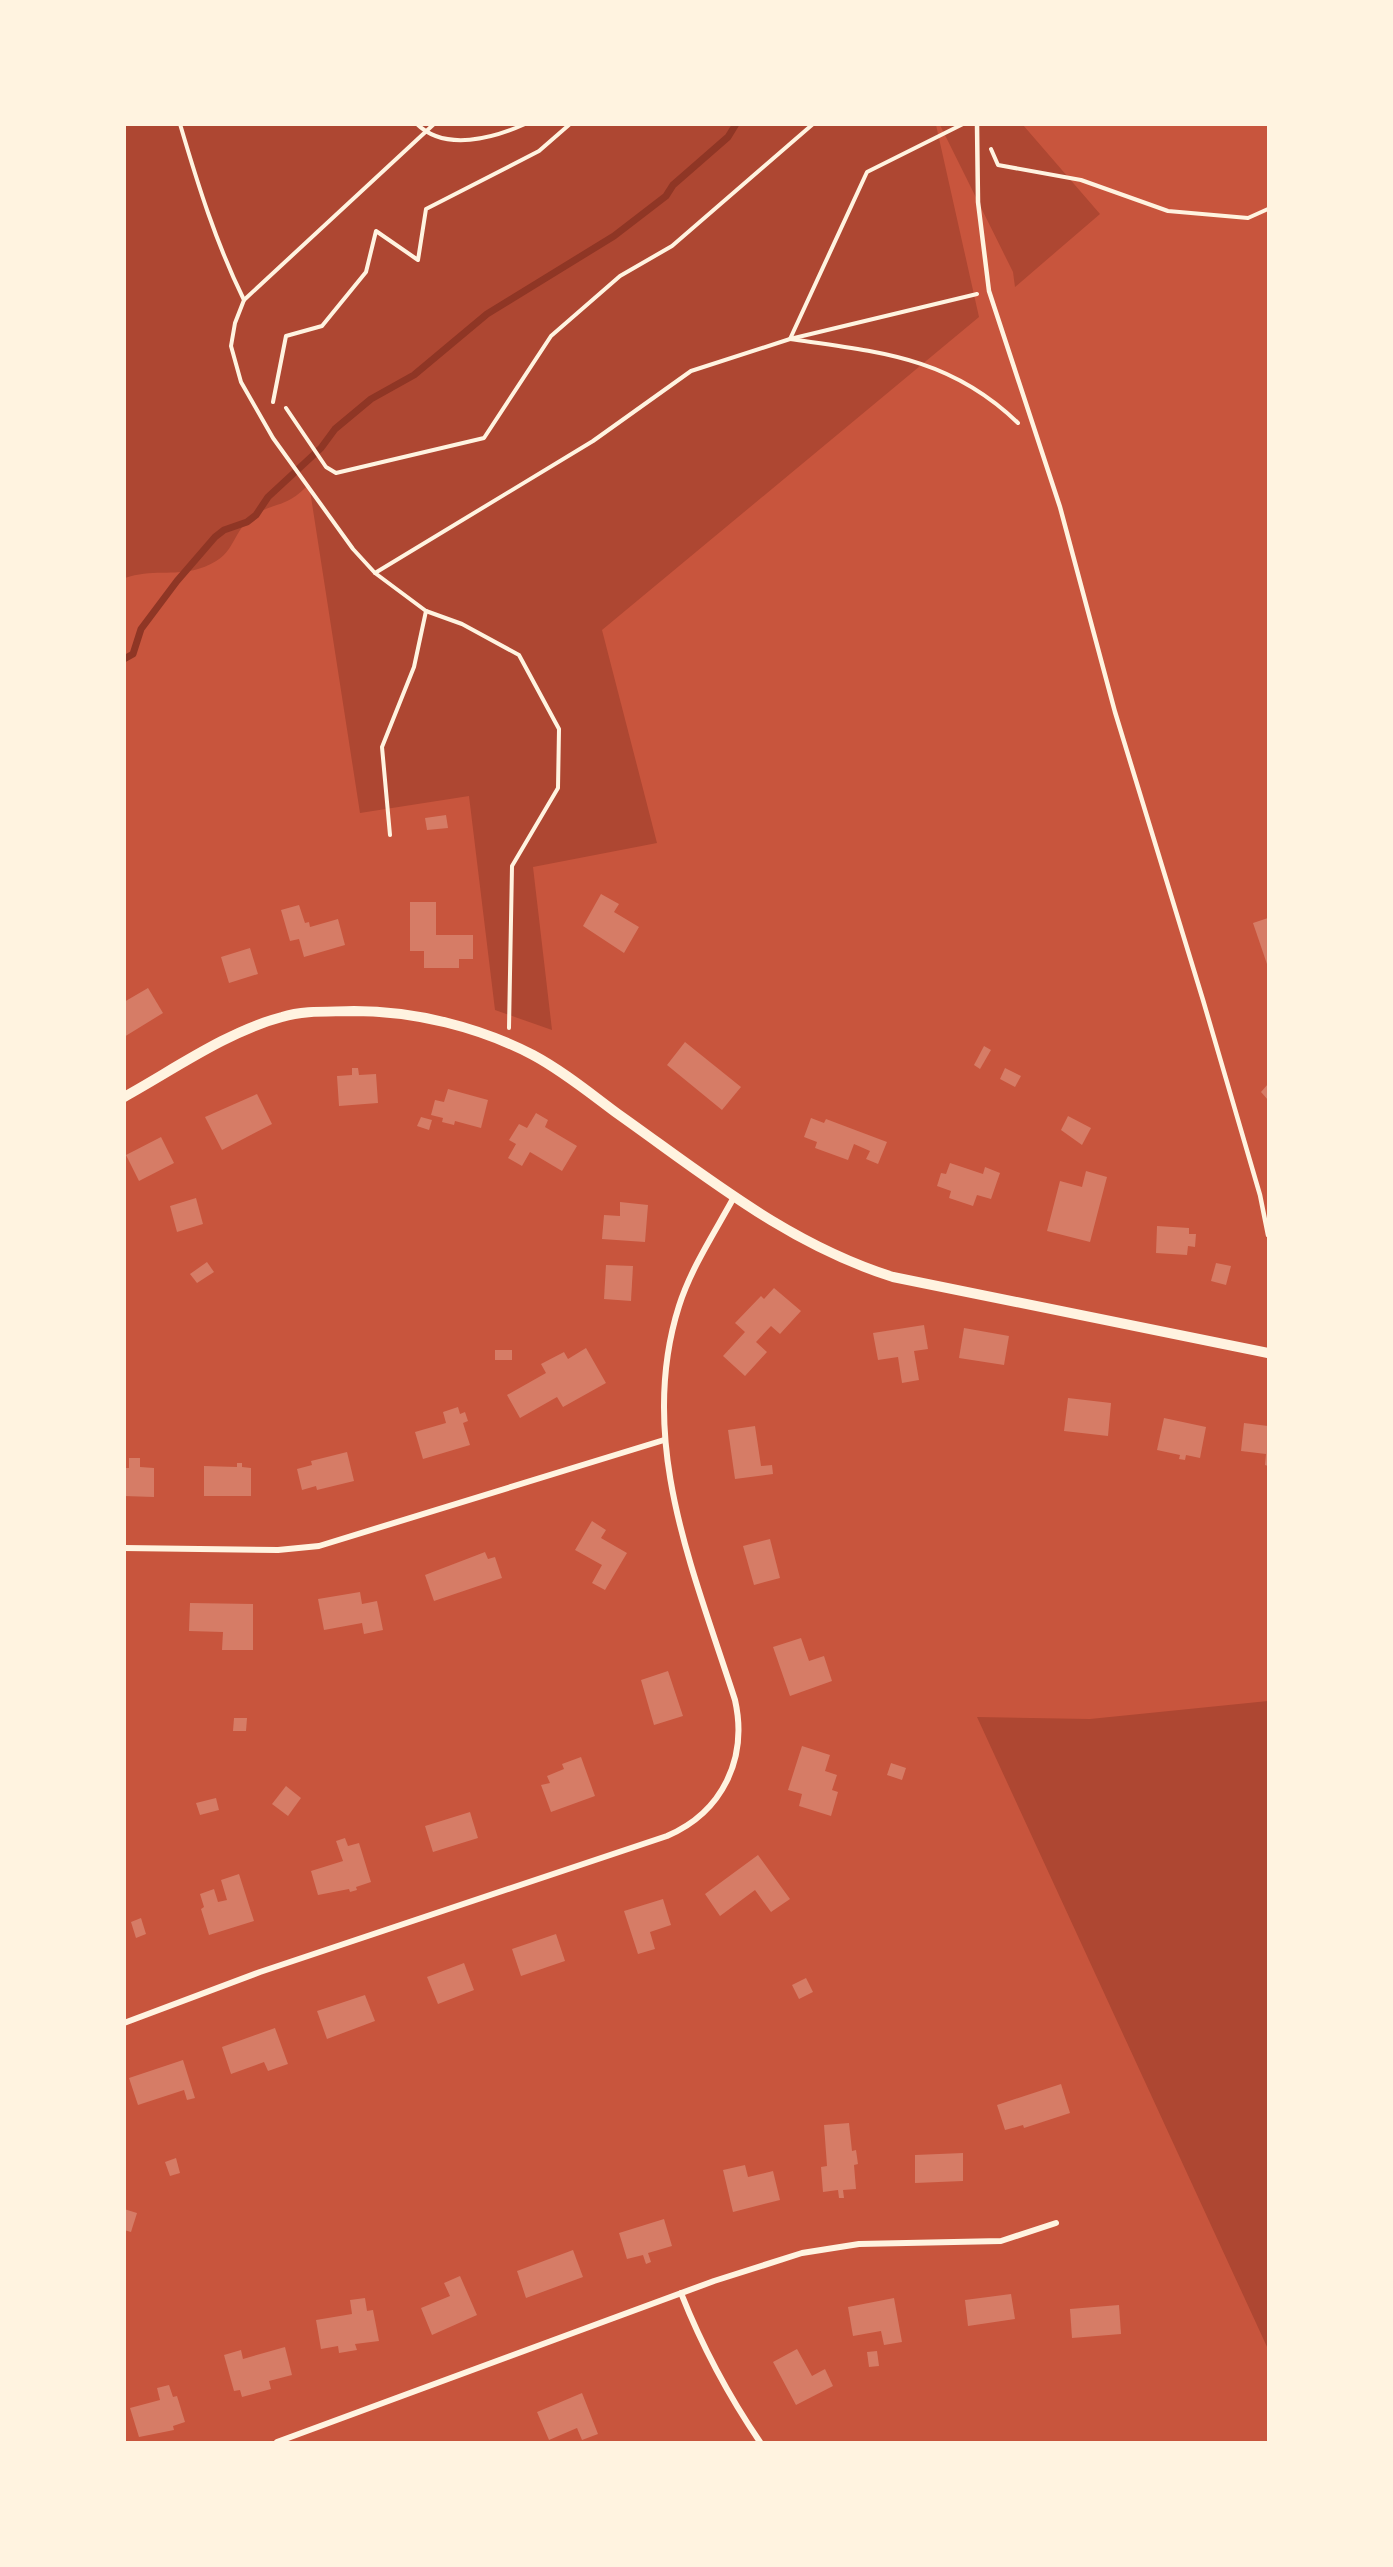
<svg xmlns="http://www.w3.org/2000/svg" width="1393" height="2567" viewBox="0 0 1393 2567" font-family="Manrope,sans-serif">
  <rect width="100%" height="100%" fill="#c8553d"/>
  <!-- green -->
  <g fill="#ae4732">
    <path d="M125,125h811l43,192 -377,313 55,213 -124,24 19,163 -57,-20 -26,-214 -109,17 -51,-329c-5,5 -11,11 -18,15 -12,7 -26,8 -38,17 -25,20 -15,41 -55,53 -25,7 -47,0 -73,9z"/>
    <path d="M940,125h83l77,89 -85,73 -2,-15z"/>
    <path d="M1268,1701v648l-291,-632 113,2z"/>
  </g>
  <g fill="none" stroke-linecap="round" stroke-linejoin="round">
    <!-- stream -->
    <path stroke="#8f3625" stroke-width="7" d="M124,659l9,-5 8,-25 36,-48 38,-44 9,-7 23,-8 9,-7 12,-18 53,-49 14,-19 36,-30 43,-24 73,-61 127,-78 52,-40 7,-11 55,-48 8,-13"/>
  </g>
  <!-- building -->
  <g fill="#d67c66">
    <path d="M446,815l2,13 -21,2 -2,-12z"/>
    <path d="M601,894l18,10 -5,8 25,15 -15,26 -41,-27z"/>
    <path d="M410,902h26v33h37v24h-14v9h-35v-17h-14z"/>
    <path d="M299,905l6,18 4,-1 1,5 28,-8 7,26 -41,12 -5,-18 -9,2 -9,-31z"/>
    <path d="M1268,918v49l-15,-44z"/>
    <path d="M250,948l8,26 -29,9 -8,-26z"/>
    <path d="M148,988l15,25 -39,24v-35z"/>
    <path d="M685,1042l56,45 -19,23 -55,-45z"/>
    <path d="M984,1046l7,4 -11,19 -6,-4z"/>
    <path d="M352,1068h6l1,7 17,-1 2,29 -39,3 -2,-30 15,-1z"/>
    <path d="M1005,1068l16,8 -6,11 -15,-8z"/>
    <path d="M1268,1084v16l-7,-8z"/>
    <path d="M448,1089l40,11 -7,28 -26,-7 -1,4 -12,-3 1,-4 -12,-3 4,-15 9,2z"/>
    <path d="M257,1094l15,30 -50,26 -17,-33z"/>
    <path d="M536,1113l12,7 -3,7 32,19 -15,25 -32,-19 -8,14 -14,-8 8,-14 -7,-4 10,-16 8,4z"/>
    <path d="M1068,1116l23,12 -9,17 -21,-15z"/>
    <path d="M421,1117l11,3 -3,10 -12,-4z"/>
    <path d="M811,1118l13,5 2,-4 61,23 -9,22 -12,-5 4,-8 -16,-7 -6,16 -33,-12 2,-6 -13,-5z"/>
    <path d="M161,1137l13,26 -35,18 -13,-26z"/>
    <path d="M950,1163l33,11 2,-7 15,6 -9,26 -14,-4 -4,11 -24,-8 2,-7 -14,-5 4,-13 5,1z"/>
    <path d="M1086,1171l21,6 -17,65 -43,-11 13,-50 22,6z"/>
    <path d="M196,1198l7,26 -26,8 -7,-26z"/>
    <path d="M620,1202l28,3 -3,37 -43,-3 2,-24 16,1z"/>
    <path d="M1157,1226l32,2v6h7l-1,13 -7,-1 -1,9 -31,-2z"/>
    <path d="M207,1262l7,10 -17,11 -7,-9z"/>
    <path d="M1216,1263l15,3 -5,19 -15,-4z"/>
    <path d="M606,1265l27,1 -2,35 -27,-2z"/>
    <path d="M774,1288l27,23 -21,23 -9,-8 -15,16 11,10 -22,24 -22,-20 22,-24 -10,-9 26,-27 3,3z"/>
    <path d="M924,1325l4,24 -14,2 5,29 -17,3 -4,-26 -20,3 -5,-27z"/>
    <path d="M964,1328l45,8 -5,29 -45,-7z"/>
    <path d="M586,1348l20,35 -43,24 -6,-10 -37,21 -13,-23 39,-22 -5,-9 23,-12 4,7z"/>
    <rect x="495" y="1350" width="17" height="10"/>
    <path d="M1068,1398l43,5 -3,33 -44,-5z"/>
    <path d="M458,1407l2,7 5,-2 3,9 -5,2 7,22 -47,14 -8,-27 31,-9 -3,-11z"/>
    <path d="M1164,1418l42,9 -6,31 -14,-3 -1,5 -6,-1 1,-4 -23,-5z"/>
    <path d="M1244,1423l24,3v40l-3,-1 1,-11 -25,-3z"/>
    <path d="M755,1426l6,40 11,-1 1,9 -38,5 -7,-49z"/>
    <path d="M347,1452l7,29 -37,9 -1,-4 -14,4 -5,-21 15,-4 -1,-4z"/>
    <path d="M129,1458h11v9l14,1v29l-30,-1v-28h5z"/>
    <path d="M237,1463h5v4l9,1v28h-47v-30l33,1z"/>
    <path d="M592,1521l14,9 -5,8 26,15 -22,37 -13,-7 10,-18 -27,-15z"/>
    <path d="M770,1539l10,39 -26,7 -11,-39z"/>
    <path d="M485,1552l3,7 7,-2 7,21 -68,23 -9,-26z"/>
    <path d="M360,1592l2,12 15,-3 6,29 -19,4 -2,-11 -38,7 -6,-31z"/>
    <path d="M190,1603l63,1v46h-31l1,-18 -34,-1z"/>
    <path d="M801,1638l8,23 15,-5 8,25 -42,15 -17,-49z"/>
    <path d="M668,1671l15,45 -29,9 -13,-45z"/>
    <path d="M234,1718h13l-1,13h-13z"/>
    <path d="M802,1746l28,9 -5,16 12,4 -5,15 6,2 -7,24 -32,-10 3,-12 -14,-4z"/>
    <path d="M581,1757l14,39 -44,16 -10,-27 9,-2 -3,-7 17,-7 -2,-5z"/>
    <path d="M891,1763l15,5 -4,12 -15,-5z"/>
    <path d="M286,1786l15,12 -13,18 -16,-12z"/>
    <path d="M216,1798l3,12 -19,5 -4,-12z"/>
    <path d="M470,1812l8,26 -45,14 -8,-26z"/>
    <path d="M345,1838l3,8 11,-3 12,39 -15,5 1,3 -7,2 -1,-3 -31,6 -7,-24 32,-10 -7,-20z"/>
    <path d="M758,1855l32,44 -19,13 -16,-22 -35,26 -15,-22z"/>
    <path d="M239,1874l15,47 -45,14 -8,-26 3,-2 -4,-13 14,-5 4,13 9,-2 -6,-20z"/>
    <path d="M663,1899l8,26 -21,7 5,17 -17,5 -14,-43z"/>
    <path d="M141,1918l5,16 -10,4 -5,-16z"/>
    <path d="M556,1934l9,27 -44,15 -9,-27z"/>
    <path d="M464,1963l10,27 -36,14 -11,-27z"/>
    <path d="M806,1978l7,14 -14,7 -7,-14z"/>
    <path d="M365,1995l10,26 -48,18 -10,-28z"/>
    <path d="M275,2028l13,36 -20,7 -4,-9 -33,12 -9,-27z"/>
    <path d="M183,2060l12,38 -8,2 -3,-10 -46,15 -9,-27z"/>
    <path d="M1061,2084l9,29 -46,15 -1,-3 -18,5 -8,-25z"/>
    <path d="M849,2123l3,28 4,-1 2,14 -4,1 2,24 -13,1 1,8h-5l-1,-8 -15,2 -2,-25 6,-1 -3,-41z"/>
    <path d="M963,2153v28l-48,2v-28z"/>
    <path d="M176,2158l4,15 -10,3 -5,-14z"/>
    <path d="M745,2165l3,12 25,-6 7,29 -47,12 -10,-42z"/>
    <path d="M124,2209l13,4 -6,19 -7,-2z"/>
    <path d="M664,2219l8,27 -24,7 3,9 -5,2 -3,-9 -16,4 -8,-26z"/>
    <path d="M573,2250l10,27 -57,21 -9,-27z"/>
    <path d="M460,2276l17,39 -45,20 -11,-27 29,-12 -6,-13z"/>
    <path d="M1011,2294l4,25 -47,7 -3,-26z"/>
    <path d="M365,2298l2,13 6,-1 6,31 -24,3 2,6 -18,3 -1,-7 -17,3 -5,-29 36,-6 -2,-14z"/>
    <path d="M894,2298l8,44 -18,3 -3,-14 -28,5 -5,-29z"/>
    <path d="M1119,2305l2,29 -49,4 -2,-29z"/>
    <path d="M285,2347l7,28 -23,6 2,8 -29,8 -2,-7 -6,1 -10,-36 17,-5 2,9z"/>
    <path d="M797,2349l15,27 13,-7 8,17 -37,19 -23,-43z"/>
    <path d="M877,2351l2,15 -10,1 -2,-15z"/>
    <path d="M169,2385l4,12 4,-1 8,26 -12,4 1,4 -35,7 -9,-29 30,-8 -3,-12z"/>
    <path d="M582,2393l16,41 -16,6 -5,-12 -28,12 -12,-28z"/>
  </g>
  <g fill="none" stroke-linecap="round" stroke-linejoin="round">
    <!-- path -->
    <g stroke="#fff3e0" stroke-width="4">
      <path d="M180,124c18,61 36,119 64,176l-9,23 -4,23 10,36 32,56 80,111 22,24 51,38 36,13 57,31 40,74 -1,59 -46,78 -3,162"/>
      <path d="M417,124c28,28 77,14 108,0"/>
      <path d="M963,124l-96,48 -77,167c90,13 160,18 228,84"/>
      <path d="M991,149l7,16 83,15 87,31 80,7 20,-9"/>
      <path d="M244,300l190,-176"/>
      <path d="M273,402l13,-66 36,-10 44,-54 10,-41 42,29 8,-51 113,-58 31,-27"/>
      <path d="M286,408l40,59 10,6 148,-35 67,-102 69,-60 52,-30 141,-122"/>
      <path d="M375,573l218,-132 98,-70 99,-32 187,-45"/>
      <path d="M390,835l-8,-88 32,-80 12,-56"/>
    </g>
    <!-- service -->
    <path stroke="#fff3e0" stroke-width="4.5" d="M977,124l1,78 11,89 71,216 55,205 88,288 57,195 8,40"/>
    <!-- minor -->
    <g stroke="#fff3e0" stroke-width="6">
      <path d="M124,1548l154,2 41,-4 345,-106"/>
      <path d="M124,2023l136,-51 407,-136c56,-24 81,-78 68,-136 -41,-128 -99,-259 -56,-394 12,-38 36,-74 55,-109"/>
      <path d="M681,2293c21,53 47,102 79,149"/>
      <path d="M277,2442l437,-161 88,-28 57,-9 142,-3 55,-18"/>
    </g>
    <!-- tertiary -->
    <path stroke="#fff3e0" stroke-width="10" d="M124,1097c49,-27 104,-66 158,-80 23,-7 48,-5 72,-6 61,0 125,16 179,44 30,16 58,39 85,59 89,63 170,130 275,163l375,76"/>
  </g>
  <!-- border -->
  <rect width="1393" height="2567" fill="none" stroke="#fff3e0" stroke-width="252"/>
</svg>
